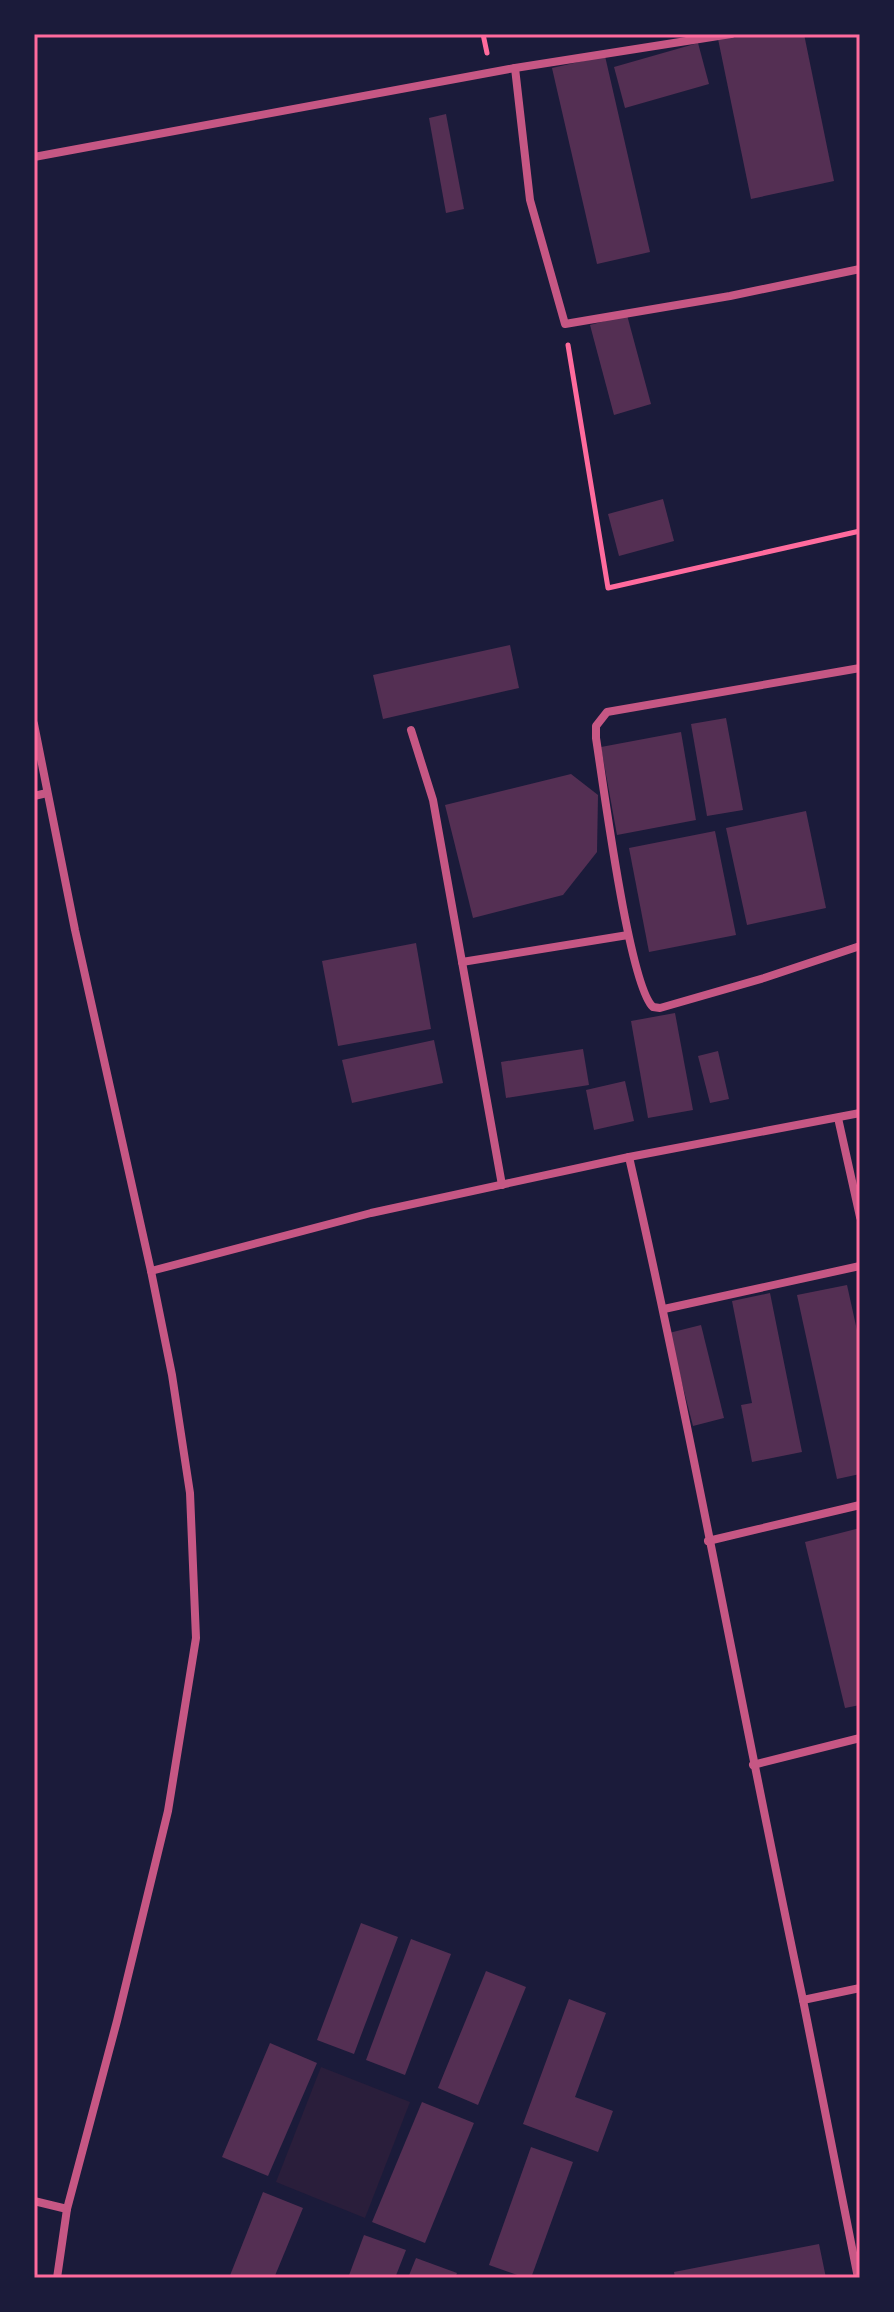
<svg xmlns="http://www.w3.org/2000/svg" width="894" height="2312" viewBox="0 0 894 2312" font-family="Rubik,sans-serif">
  <rect width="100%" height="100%" fill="#1b1b3a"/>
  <!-- green -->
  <path fill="#2a1e3b" d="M321,2067l89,35 -45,116 -89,-36z"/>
  <!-- building -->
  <g fill="#542f53">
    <path d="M717,34h87l30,147 -83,18z"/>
    <path d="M698,43l11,41 -84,24 -11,-41z"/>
    <path d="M605,56l45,196 -53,12 -45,-196z"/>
    <path d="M446,114l18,95 -18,4 -17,-95z"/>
    <path d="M627,315l24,89 -37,11 -24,-90z"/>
    <path d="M663,499l11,42 -55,15 -11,-42z"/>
    <path d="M510,645l9,43 -136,31 -10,-44z"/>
    <path d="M726,718l17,92 -36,6 -16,-92z"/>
    <path d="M681,732l15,88 -79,15 -16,-88z"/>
    <path d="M571,774l27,21 -1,57 -34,43 -90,23 -28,-113z"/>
    <path d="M806,811l20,97 -79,17 -21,-97z"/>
    <path d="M715,831l21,104 -87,17 -20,-104z"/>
    <path d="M416,943l15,86 -93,17 -16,-85z"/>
    <path d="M675,1013l18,97 -45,8 -17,-97z"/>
    <path d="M434,1040l9,43 -91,20 -10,-43z"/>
    <path d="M583,1049l6,36 -83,13 -5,-36z"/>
    <path d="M718,1051l11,48 -19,4 -12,-47z"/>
    <path d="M625,1081l9,40 -40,9 -8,-40z"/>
    <path d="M847,1285l13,59v130l-23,5 -40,-184z"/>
    <path d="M770,1293l32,159 -50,10 -11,-57 11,-2 -20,-102z"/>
    <path d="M701,1325l23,93 -31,8 -24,-93z"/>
    <path d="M860,1528v177l-15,3 -40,-166z"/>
    <path d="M361,1923l37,14 -44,117 -37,-14z"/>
    <path d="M411,1939l40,15 -46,121 -39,-15z"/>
    <path d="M486,1971l40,16 -48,118 -40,-17z"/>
    <path d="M569,1999l37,14 -31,84 38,14 -15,41 -75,-28z"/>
    <path d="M270,2043l47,20 -49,113 -46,-19z"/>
    <path d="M422,2102l52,21 -49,120 -53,-21z"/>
    <path d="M531,2147l42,15 -42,116h-5l-37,-13z"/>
    <path d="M263,2192l40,16 -29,70h-45z"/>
    <path d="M364,2235l42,15 -11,28h-47z"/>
    <path d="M819,2244l7,34h-151l-1,-6z"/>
    <path d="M416,2258l41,15 -2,5h-47z"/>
  </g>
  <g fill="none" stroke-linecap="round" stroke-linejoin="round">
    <!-- path -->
    <g stroke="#ff6b9d" stroke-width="5">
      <path d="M483,34l4,19"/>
      <path d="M568,345l40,243 252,-57"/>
    </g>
    <!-- minor -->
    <g stroke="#c65784" stroke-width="8">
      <path d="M515,68l15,132 35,124 165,-28 130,-27"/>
      <path d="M34,157l481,-89 216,-34"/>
      <path d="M860,668l-253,44 -11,14v12c7,44 33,247 57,269l7,1 104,-30 96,-32"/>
      <path d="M34,724l41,206 76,341 21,104 18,118 6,145 -28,173 -51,210 -50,188 -10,69"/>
      <path d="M411,730l22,70 69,385"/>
      <path d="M34,796l13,-3"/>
      <path d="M462,962l166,-27"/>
      <path d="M838,1118l22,99"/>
      <path d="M629,1157c64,280 114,562 174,843"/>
      <path d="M151,1271l220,-58 258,-56 231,-44"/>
      <path d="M664,1309l196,-43"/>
      <path d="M708,1541l152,-36"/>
      <path d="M753,1765l107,-27"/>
      <path d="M34,2201l33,8"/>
      <path d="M858,2278l-55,-278 57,-12"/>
    </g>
  </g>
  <!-- border -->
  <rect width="894" height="2312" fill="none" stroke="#1b1b3a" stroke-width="72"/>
  <rect x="36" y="36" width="822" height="2240" fill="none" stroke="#ff6b9d" stroke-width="3"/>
</svg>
